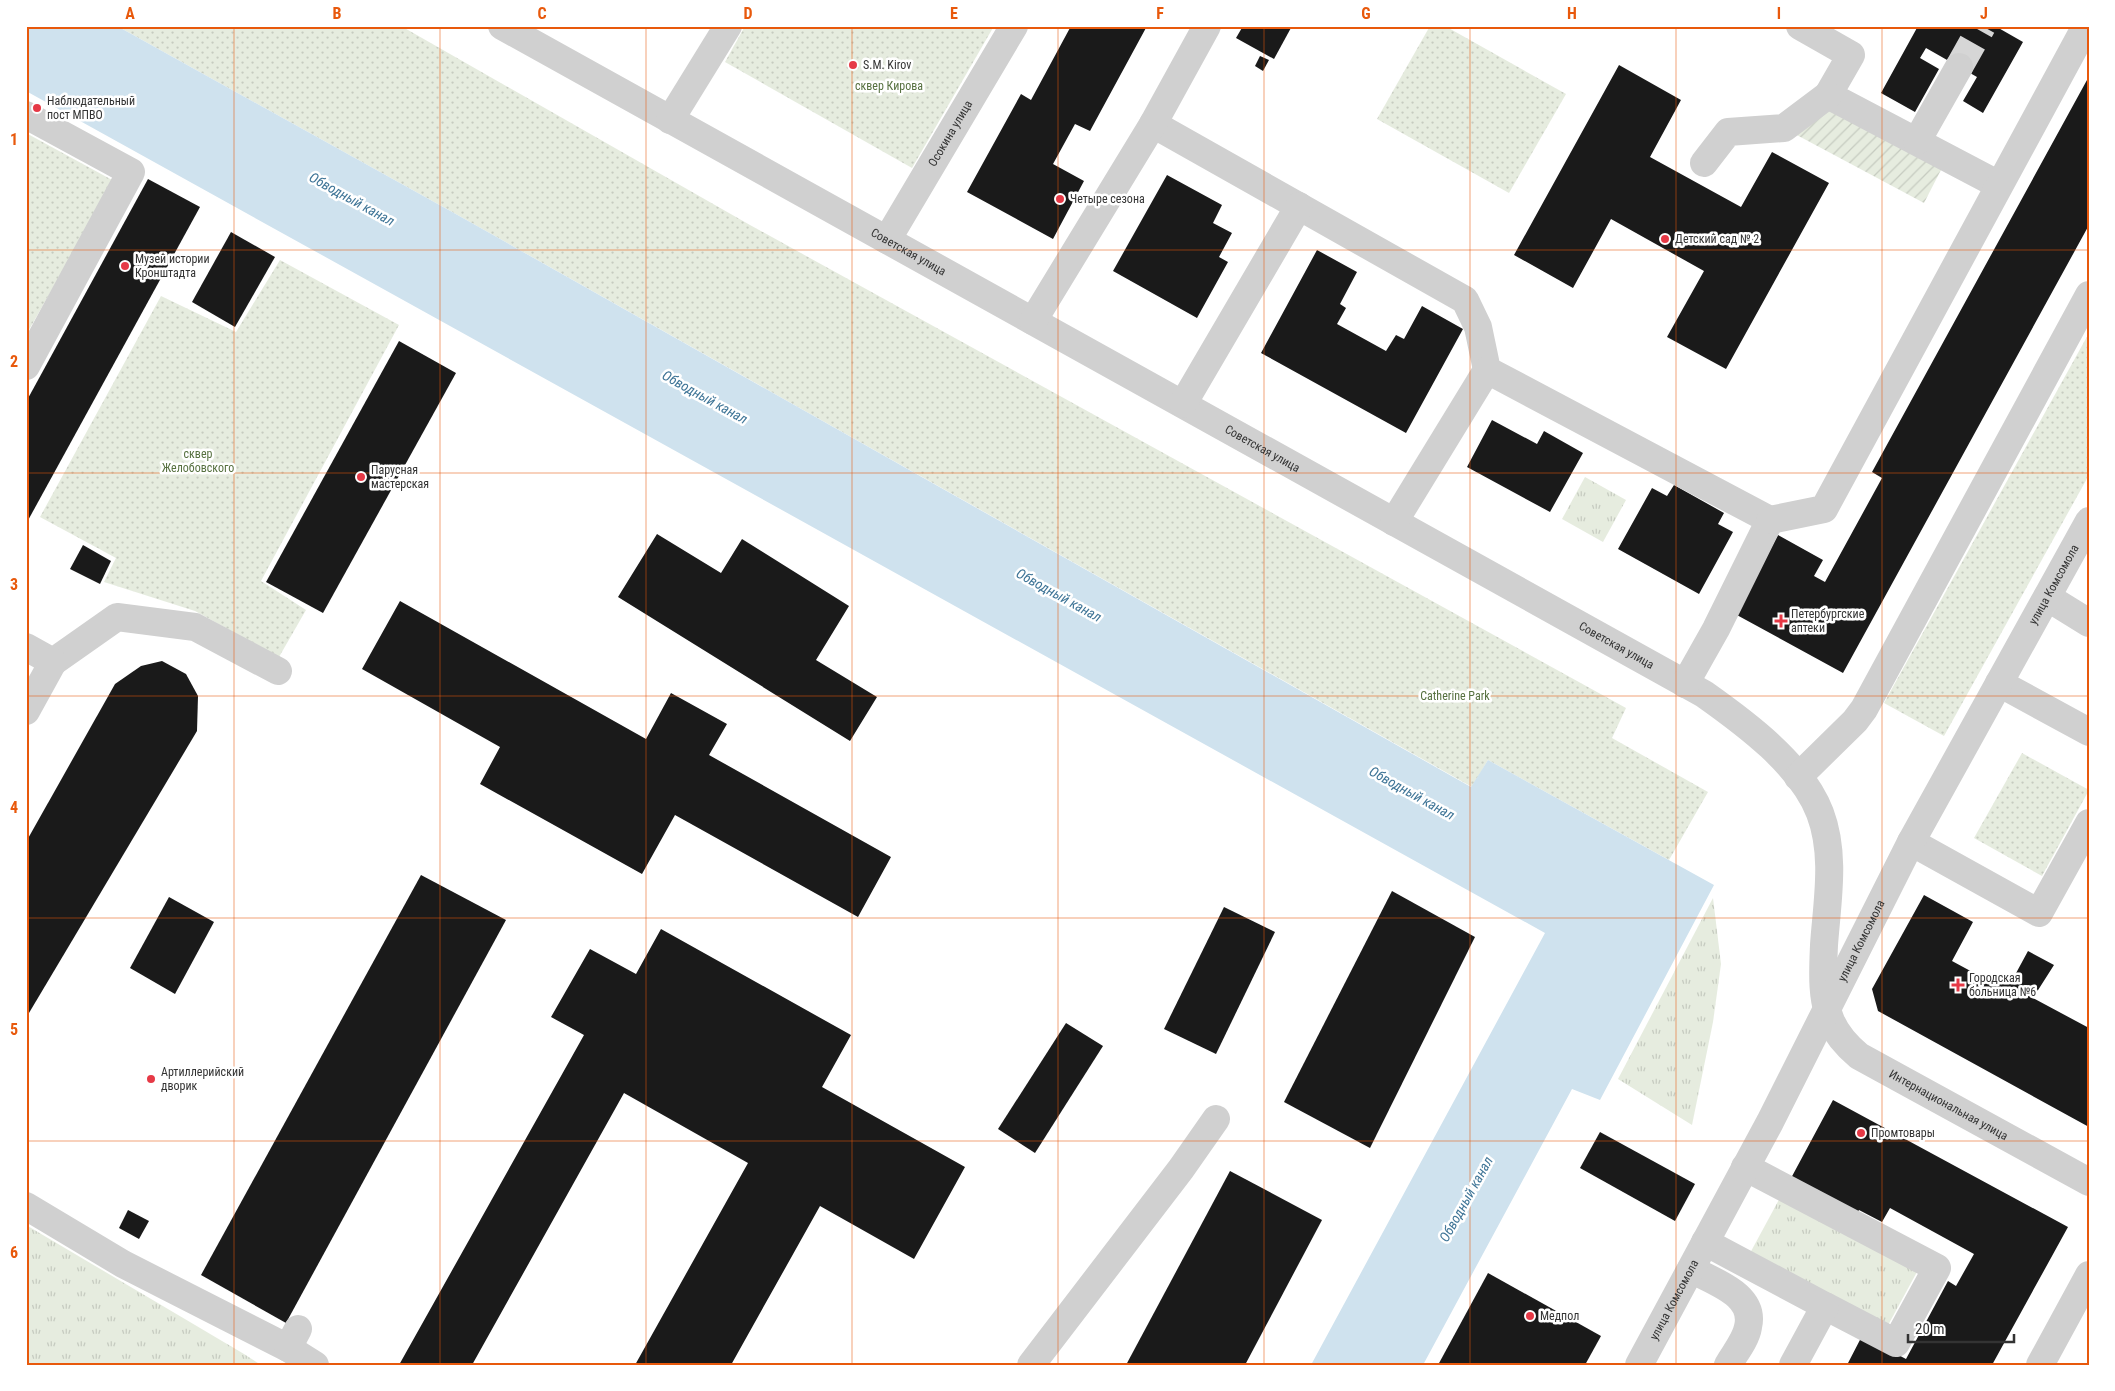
<svg xmlns="http://www.w3.org/2000/svg" width="2115" height="1391" viewBox="0 0 2115 1391" font-family="'Roboto Condensed',sans-serif">
  <defs>
    <pattern id="grass-tufts" width="24" height="20" patternUnits="userSpaceOnUse" patternTransform="scale(1.25)"><rect width="24" height="20" fill="#e6ecdf"/><path d="M3 7l-1-3M5 7V3M7 7l1-3M15 17l-1-3M17 17v-4M19 17l1-3" fill="none" stroke="#c6cbc0"/></pattern>
    <pattern id="park-dots" width="8" height="8" patternUnits="userSpaceOnUse" patternTransform="scale(1.25)"><rect width="8" height="8" fill="#e6ecdf"/><path d="M2 2h.1M6 6h.1" fill="none" stroke="#c6cbc0" stroke-width="1.8" stroke-linecap="round"/></pattern>
    <pattern id="garden-furrows" width="10" height="10" patternUnits="userSpaceOnUse" patternTransform="scale(1.25)"><rect width="10" height="10" fill="#e6ecdf"/><path d="M-1 1l2-2M0 10L10 0M9 11l2-2" fill="none" stroke="#c6cbc0"/></pattern>
  </defs>
  <rect width="100%" height="100%" fill="#fff"/>
  <!-- grass -->
  <g fill="url(#grass-tufts)">
    <path d="M1585,477l41,23 -23,42 -41,-23z"/>
    <path d="M1713,898l8,66 -8,58 -21,103 -74,-46z"/>
    <path d="M1781,1196l137,74 -32,59 -137,-74z"/>
    <path d="M26,1225l218,129 17,11h-235z"/>
  </g>
  <!-- park -->
  <g fill="url(#park-dots)">
    <path d="M117,26h284l349,199 876,483 -14,30 96,54 -39,68 -181,-100 -16,27 -1018,-574z"/>
    <path d="M745,26h249l-82,142 -187,-106z"/>
    <path d="M1430,26h15l121,68 -57,99 -132,-74z"/>
    <path d="M26,133l88,48 -88,154z"/>
    <path d="M280,260l119,65 -138,256 45,29 -27,47 -84,-46 -91,-29 12,-24 -76,-41 121,-221 75,36z"/>
    <path d="M2089,333v142l-145,261 -60,-33z"/>
    <path d="M2022,753l67,37 -47,86 -68,-38z"/>
  </g>
  <!-- garden -->
  <path fill="url(#garden-furrows)" d="M1829,107l114,59 -19,37 -131,-70z"/>
  <!-- water -->
  <path fill="#cfe2ee" d="M26,26h91l337,187 1017,574 17,-27 226,125 -114,215 -28,-11 -149,276h-112l234,-432 -1519,-842z"/>
  <!-- building -->
  <g fill="#1a1a1a">
    <path d="M1071,26h76l-57,105 -15,-7 -22,40 31,17 -31,58 -86,-47 54,-98 10,6z"/>
    <path d="M1243,26h49l-18,33 -38,-21z"/>
    <path d="M1918,26h77l28,16 -40,71 -20,-12 14,-24 -51,-29 -6,10 19,11 -24,43 -34,-19z"/>
    <path d="M1260,56l9,4 -6,11 -8,-5z"/>
    <path d="M1619,65l62,35 -31,57 91,50 31,-55 57,31 -103,186 -59,-32 37,-66 -93,-52 -38,69 -59,-33z"/>
    <path d="M2087,80l2,1v144l-246,448 -108,-59 43,-79 45,25 -9,16 11,6 57,-104 -10,-6z"/>
    <path d="M1167,175l55,30 -9,18 19,10 -13,24 9,5 -31,56 -84,-47z"/>
    <path d="M148,179l52,28 -174,317v-122z"/>
    <path d="M231,232l44,25 -40,70 -43,-25z"/>
    <path d="M1317,250l40,22 -17,32 6,4 -9,16 49,27 10,-16 8,4 18,-33 41,23 -57,104 -145,-80z"/>
    <path d="M399,341l57,32 -133,240 -57,-31z"/>
    <path d="M1492,420l45,24 7,-13 39,22 -33,59 -83,-45z"/>
    <path d="M1674,485l50,28 -6,11 15,8 -34,62 -81,-45 34,-61 15,8z"/>
    <path d="M657,534l64,39 21,-34 107,67 -33,54 61,37 -27,44 -232,-144z"/>
    <path d="M83,545l28,16 -11,23 -30,-15z"/>
    <path d="M400,601l246,138 25,-46 56,31 -18,31 182,102 -33,60 -183,-102 -33,59 -162,-90 20,-37 -138,-78z"/>
    <path d="M162,661l24,13 12,22 -1,35 -171,287v-176l89,-158 26,-18z"/>
    <path d="M421,875l85,45 -220,403 -85,-48z"/>
    <path d="M1392,891l83,46 -105,211 -86,-46z"/>
    <path d="M1924,895l49,27 -21,39 37,20 26,-6 13,-24 26,14 -21,33 56,30v99l-211,-116 -6,-22z"/>
    <path d="M169,897l45,25 -39,72 -45,-26z"/>
    <path d="M1224,907l51,25 -59,122 -52,-25z"/>
    <path d="M661,929l190,106 -29,52 143,80 -51,92 -94,-53 -89,159h-96l113,-202 -124,-70 -152,272h-73l185,-330 -33,-18 39,-68 46,25z"/>
    <path d="M1066,1023l37,23 -68,107 -37,-24z"/>
    <path d="M1833,1100l235,127 -76,138h-145l15,-29 44,23 42,-78 8,5 18,-32 -84,-46 -8,14 -23,-12 -3,5 -66,-35z"/>
    <path d="M1600,1132l95,52 -20,37 -95,-53z"/>
    <path d="M1230,1171l92,49 -77,145h-119z"/>
    <path d="M128,1210l21,11 -10,18 -20,-11z"/>
    <path d="M1488,1273l113,63 -16,29h-147z"/>
  </g>
  <g fill="none" stroke-linecap="round" stroke-linejoin="round">
    <!-- minor-tunnel -->
    <path stroke="#d6d6d6" stroke-width="28" stroke-dasharray="28 14" stroke-linecap="butt" d="M1959,67l23,-41"/>
    <!-- minor -->
    <g stroke="#d0d0d0" stroke-width="28">
      <path id="s1" d="M502,26l1202,668c41,29 98,71 116,119 16,42 7,89 4,132 -1,25 -3,53 7,76 6,14 16,25 28,35l230,126"/>
      <path d="M1800,26l51,29 -23,40 171,90"/>
      <path d="M26,115l105,57 -105,194"/>
      <path d="M670,120l58,-94"/>
      <path d="M1153,124l312,176 13,27 9,43 283,150 -54,109 -31,55"/>
      <path d="M1917,141l42,-74"/>
      <path d="M1704,163l24,-31 56,-4 44,-33"/>
      <path id="s2" d="M887,240l127,-214"/>
      <path d="M1033,321l120,-197 54,-98"/>
      <path d="M1183,404l116,-198"/>
      <path d="M1770,520l54,-11 262,-483"/>
      <path d="M1394,522l93,-152"/>
      <path d="M2047,597l42,26"/>
      <path d="M26,647l27,15 64,-45 78,10 83,44"/>
      <path d="M1999,683l90,49"/>
      <path d="M26,711l27,-49"/>
      <path d="M1798,777l57,-56 9,-12 225,-414"/>
      <path d="M1911,842l128,71 50,-90"/>
      <path d="M1745,1167l192,101 -41,75 -71,-37"/>
      <path d="M26,1206l97,58 165,84 10,-19"/>
      <path d="M1705,1242l120,64 -32,59"/>
      <path d="M1691,1269c22,13 65,25 57,58 -2,13 -14,27 -20,38"/>
      <path d="M288,1348l27,17"/>
      <path d="M1031,1365l150,-196 35,-50"/>
      <path id="s3" d="M1639,1365l131,-243 141,-280 178,-321"/>
      <path d="M2040,1365l49,-90"/>
    </g>
  </g>
  <!-- grid -->
  <path fill="none" stroke="#e8590c" stroke-width="1" stroke-opacity="0.55" d="M234,26v1339M440,26v1339M646,26v1339M852,26v1339M1058,26v1339M1264,26v1339M1470,26v1339M1676,26v1339M1882,26v1339M26,250h2063M26,473h2063M26,696h2063M26,918h2063M26,1141h2063"/>
  <!-- markers -->
  <g fill="#e63946" stroke="#fff" stroke-width="2">
    <circle cx="853" cy="65" r="5"/>
    <circle cx="37" cy="108" r="5"/>
    <circle cx="1060" cy="199" r="5"/>
    <circle cx="1665" cy="239" r="5"/>
    <circle cx="125" cy="266" r="5"/>
    <circle cx="361" cy="477" r="5"/>
    <path d="M1778.5 613.5h5v5h5v5h-5v5h-5v-5h-5v-5h5z"/>
    <path d="M1955.5 977.5h5v5h5v5h-5v5h-5v-5h-5v-5h5z"/>
    <circle cx="151" cy="1079" r="5"/>
    <circle cx="1861" cy="1133" r="5"/>
    <circle cx="1530" cy="1316" r="5"/>
  </g>
  <g text-anchor="middle" stroke-width="5" stroke-linejoin="round" paint-order="stroke">
    <!-- poi labels -->
    <g font-size="12" fill="#333" stroke="#fff" text-anchor="start">
      <text x="863" y="69">S.M. Kirov</text>
      <text x="47" y="105">Наблюдательный<tspan x="47" dy="14">пост МПВО</tspan></text>
      <text x="1070" y="203">Четыре сезона</text>
      <text x="1675" y="243">Детский сад № 2</text>
      <text x="135" y="263">Музей истории<tspan x="135" dy="14">Кронштадта</tspan></text>
      <text x="371" y="474">Парусная<tspan x="371" dy="14">мастерская</tspan></text>
      <text x="1791" y="618">Петербургские<tspan x="1791" dy="14">аптеки</tspan></text>
      <text x="1969" y="982">Городская<tspan x="1969" dy="14">больница №6</tspan></text>
      <text x="161" y="1076">Артиллерийский<tspan x="161" dy="14">дворик</tspan></text>
      <text x="1871" y="1137">Промтовары</text>
      <text x="1540" y="1320">Медпол</text>
    </g>
    <!-- park labels -->
    <g font-size="12" fill="#56703f" stroke="#fff">
      <text x="889" y="90">сквер Кирова</text>
      <text x="198" y="458">сквер<tspan x="198" dy="14">Желобовского</tspan></text>
      <text x="1455" y="700">Catherine Park</text>
    </g>
    <!-- street labels -->
    <g font-size="12" fill="#333" stroke="#fff">
      <text dy="4" stroke="none"><textPath href="#s2" startOffset="124">Осокина улица</textPath></text>
      <text dy="4" stroke="none"><textPath href="#s1" startOffset="465">Советская улица</textPath></text>
      <text dy="4" stroke="none"><textPath href="#s1" startOffset="870">Советская улица</textPath></text>
      <text dy="4" stroke="none"><textPath href="#s3" startOffset="884">улица Комсомола</textPath></text>
      <text dy="4" stroke="none"><textPath href="#s1" startOffset="1275">Советская улица</textPath></text>
      <text dy="4" stroke="none"><textPath href="#s3" startOffset="479">улица Комсомола</textPath></text>
      <text dy="4" stroke="none"><textPath href="#s1" startOffset="1901">Интернациональная улица</textPath></text>
      <text dy="4" stroke="none"><textPath href="#s3" startOffset="74">улица Комсомола</textPath></text>
    </g>
    <!-- water labels -->
    <g font-size="14" font-style="italic" fill="#3f7597" stroke="#fff">
      <text transform="translate(352 199) rotate(29)" y="5">Обводный канал</text>
      <text transform="translate(705 397) rotate(29)" y="5">Обводный канал</text>
      <text transform="translate(1059 595) rotate(29)" y="5">Обводный канал</text>
      <text transform="translate(1412 793) rotate(29)" y="5">Обводный канал</text>
      <text transform="translate(1466 1199) rotate(-61)" y="5">Обводный канал</text>
    </g>
  </g>
  <!-- border -->
  <rect width="2115" height="1391" fill="none" stroke="#ffffff" stroke-width="55"/>
  <!-- scale -->
  <path d="M1908 1334v8h106v-8" fill="none" stroke="#333333" stroke-width="2.5"/>
  <text x="1915" y="1334" font-size="15" fill="#333333" stroke="#ffffff" stroke-width="4" paint-order="stroke">20 m</text>
  <rect x="28" y="28" width="2060" height="1336" fill="none" stroke="#e8590c" stroke-width="2"/>
  <g font-size="16" text-anchor="middle" font-weight="bold" fill="#e8590c">
    <text x="130" y="19">A</text>
    <text x="337" y="19">B</text>
    <text x="542" y="19">C</text>
    <text x="748" y="19">D</text>
    <text x="954" y="19">E</text>
    <text x="1160" y="19">F</text>
    <text x="1366" y="19">G</text>
    <text x="1572" y="19">H</text>
    <text x="1779" y="19">I</text>
    <text x="1984" y="19">J</text>
    <text x="14" y="145">1</text>
    <text x="14" y="367">2</text>
    <text x="14" y="590">3</text>
    <text x="14" y="813">4</text>
    <text x="14" y="1035">5</text>
    <text x="14" y="1258">6</text>
  </g>
</svg>
